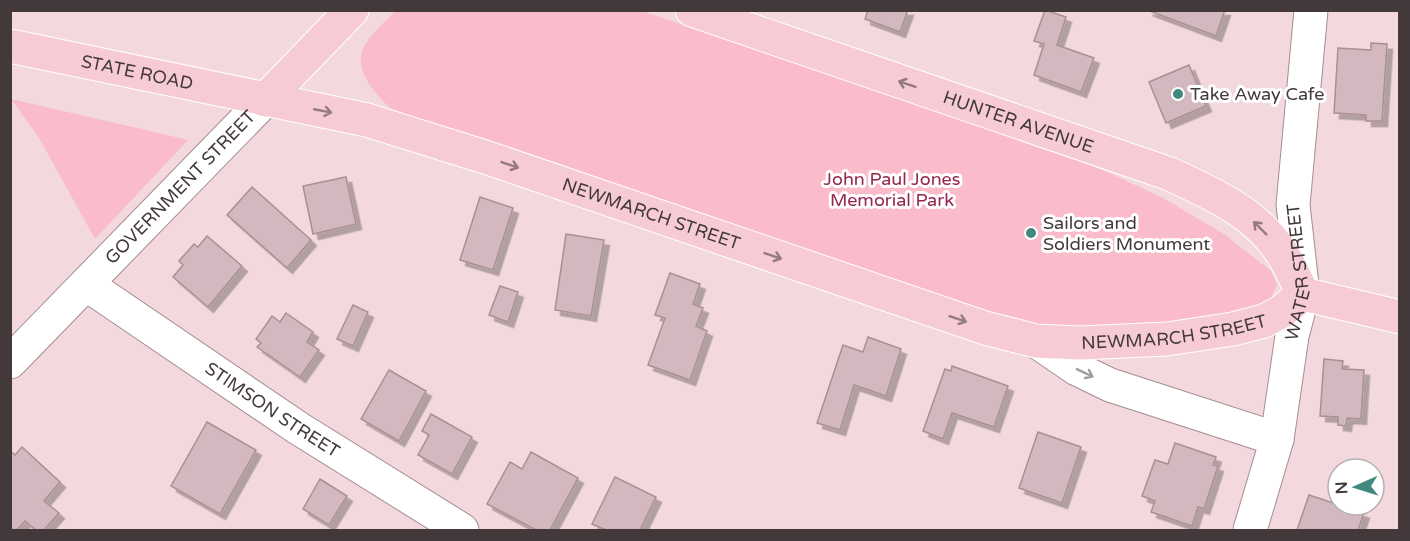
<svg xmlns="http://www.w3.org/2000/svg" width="1410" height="541" viewBox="0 0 1410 541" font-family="'Varela Round',sans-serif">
  <defs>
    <filter id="shadow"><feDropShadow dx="5.5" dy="5.5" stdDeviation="0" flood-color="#0004"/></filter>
  </defs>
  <rect width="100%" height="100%" fill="#f3d9de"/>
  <!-- green -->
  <g fill="#fabbca">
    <path d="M395,11h247l393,133 70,27 58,27 61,36 47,37 6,14 -7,15 -20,11 -130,18 -81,-3 -32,-7 -608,-204c-16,-12 -41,-37 -38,-59 2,-16 24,-34 34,-45z"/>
    <path d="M11,99l152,35 25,6 -93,99 -56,-101z"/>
  </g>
  <!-- building -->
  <g fill="#d3b9bf" stroke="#a99095" stroke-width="1.5" filter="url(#shadow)">
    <path d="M868,10h40l-8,22 -35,-13z"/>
    <path d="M1045,10l21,7 -9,28 37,13 -13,34 -47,-17 10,-31 -10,-3z"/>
    <path d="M1147,10h78l-9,26z"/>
    <path d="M1371,43l16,1 -5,77h-16v-6l-32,-2 4,-65 33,2z"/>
    <path d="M1189,65l17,41 -40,17 -17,-41z"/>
    <path d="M346,177l10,47 -43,10 -10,-48z"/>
    <path d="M252,187l59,53 -24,28 -60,-53z"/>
    <path d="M480,197l33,11 -20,62 -33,-10z"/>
    <path d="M566,234l38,6 -13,76 -36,-6z"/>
    <path d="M207,236l35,30 -34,41 -35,-30 10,-12 -4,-4 15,-17 4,3z"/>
    <path d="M670,273l30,11 -7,20 10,4 -7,18 11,5 -17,49 -42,-15 17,-47 -10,-3z"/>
    <path d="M500,286l18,6 -10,30 -19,-7z"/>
    <path d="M353,305l15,7 -15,34 -16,-7z"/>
    <path d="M286,313l27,19 -6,10 12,8 -19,27 -43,-30 4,-4 -5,-4 16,-23 8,6z"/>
    <path d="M868,337l33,12 -15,47 -32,-11 -14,45 -23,-7 26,-78 20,7z"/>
    <path d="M1324,359l19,2 -1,8 22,1 -3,49 -14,-1 -1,8 -8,-1v-8l-18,-1z"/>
    <path d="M952,366l56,20 -14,41 -42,-14 -9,26 -20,-8 22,-62 6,2z"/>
    <path d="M389,370l37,21 -27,50 -38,-22z"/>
    <path d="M431,414l41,23 -20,37 -34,-19 11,-20 -7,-4z"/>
    <path d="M207,422l49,28 -36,64 -49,-28z"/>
    <path d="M1038,432l43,15 -19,56 -43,-15z"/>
    <path d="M1175,443l41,14 -3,8 5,1 -14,43 -6,-2 -6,19 -41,-14 4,-11 -13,-5 13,-36 13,4z"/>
    <path d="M22,447l38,35 -16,19 15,12 -15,17h-8l-11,-9 -8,9 -7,-1v-78l5,4z"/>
    <path d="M531,452l47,26 -28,52h-14l-49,-26 23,-42 12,7z"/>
    <path d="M615,477l41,20 -16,33h-34l-14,-6z"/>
    <path d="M320,479l27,17 -18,29 -26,-16z"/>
    <path d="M1309,495l55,18 -6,17h-61z"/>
  </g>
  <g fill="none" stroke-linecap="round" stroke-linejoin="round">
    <defs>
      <g id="minor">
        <path id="s1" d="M86,284l212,144 164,102"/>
        <path d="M1036,341l41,28 33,16 167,54"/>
        <path id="s2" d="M10,362l255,-262"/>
        <path id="s3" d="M1250,530l27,-91 15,-103 11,-42 -10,-89 18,-195"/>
      </g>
      <g id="major">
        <path id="s4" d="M692,10l478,164c40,19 83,37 109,75 10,13 16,30 24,45"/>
        <path id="s5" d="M10,46l357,74 118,37 500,171 51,13 44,2 87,-4 66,-10 31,-8 17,-9 22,-18"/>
        <path d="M265,100l87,-90"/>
        <path d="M1303,294l97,23"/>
      </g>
    </defs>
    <!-- minor casing -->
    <use href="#minor" stroke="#a48c91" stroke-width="35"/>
    <!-- major casing -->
    <use href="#major" stroke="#fff" stroke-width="35"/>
    <!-- minor -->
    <use href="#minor" stroke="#fff" stroke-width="33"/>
    <!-- major -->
    <use href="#major" stroke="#f7cbd6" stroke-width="33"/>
  </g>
  <!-- one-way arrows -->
  <defs><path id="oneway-shaft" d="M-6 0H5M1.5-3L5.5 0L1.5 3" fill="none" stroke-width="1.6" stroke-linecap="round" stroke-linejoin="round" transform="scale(1.5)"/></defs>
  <g stroke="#947b81">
    <use href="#oneway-shaft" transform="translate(907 84) rotate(-161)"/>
    <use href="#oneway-shaft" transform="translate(323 111) rotate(11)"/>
    <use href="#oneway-shaft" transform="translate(510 165) rotate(19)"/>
    <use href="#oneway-shaft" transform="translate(1260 228) rotate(-135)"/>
    <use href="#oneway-shaft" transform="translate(773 256) rotate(19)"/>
    <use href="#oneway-shaft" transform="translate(958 319) rotate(19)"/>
  </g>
  <use stroke="#a19c9d" href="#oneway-shaft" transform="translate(1085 373) rotate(26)"/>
  <!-- markers -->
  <g fill="#43887e" stroke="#fff" stroke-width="2">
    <circle cx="1178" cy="94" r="6"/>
    <circle cx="1031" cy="233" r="6"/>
  </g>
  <g text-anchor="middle" stroke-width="6" stroke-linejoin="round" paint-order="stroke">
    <!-- street labels -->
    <g font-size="18" fill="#43393b" stroke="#fff">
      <text dy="6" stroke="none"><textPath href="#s5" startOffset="130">STATE ROAD</textPath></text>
      <text dy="6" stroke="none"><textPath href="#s4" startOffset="345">HUNTER AVENUE</textPath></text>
      <text dy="6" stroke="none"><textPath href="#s2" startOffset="244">GOVERNMENT STREET</textPath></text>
      <text dy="6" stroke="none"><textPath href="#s5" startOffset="664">NEWMARCH STREET</textPath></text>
      <text dy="6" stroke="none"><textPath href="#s3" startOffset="264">WATER STREET</textPath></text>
      <text dy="6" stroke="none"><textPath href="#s5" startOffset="1208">NEWMARCH STREET</textPath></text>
      <text dy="6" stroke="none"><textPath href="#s1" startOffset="225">STIMSON STREET</textPath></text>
    </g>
    <!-- poi labels -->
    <g font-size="18" fill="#43393b" stroke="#fff" text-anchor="start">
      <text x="1190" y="100">Take Away Cafe</text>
      <text x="1043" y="229">Sailors and<tspan x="1043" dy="21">Soldiers Monument</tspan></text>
    </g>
    <!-- park labels -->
    <g font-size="18" fill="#93254e" stroke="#fff">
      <text x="892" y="185">John Paul Jones<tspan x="892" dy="21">Memorial Park</tspan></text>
    </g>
  </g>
  <!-- border -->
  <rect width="1410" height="541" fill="none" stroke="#43393b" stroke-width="24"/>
  <!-- north arrow -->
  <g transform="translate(1356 487) rotate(267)"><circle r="28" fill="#ffffff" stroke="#b4b0b1" stroke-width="1.5"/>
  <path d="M0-4.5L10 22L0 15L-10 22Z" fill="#43887e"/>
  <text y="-9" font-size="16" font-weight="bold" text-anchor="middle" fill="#43393b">N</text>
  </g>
</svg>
